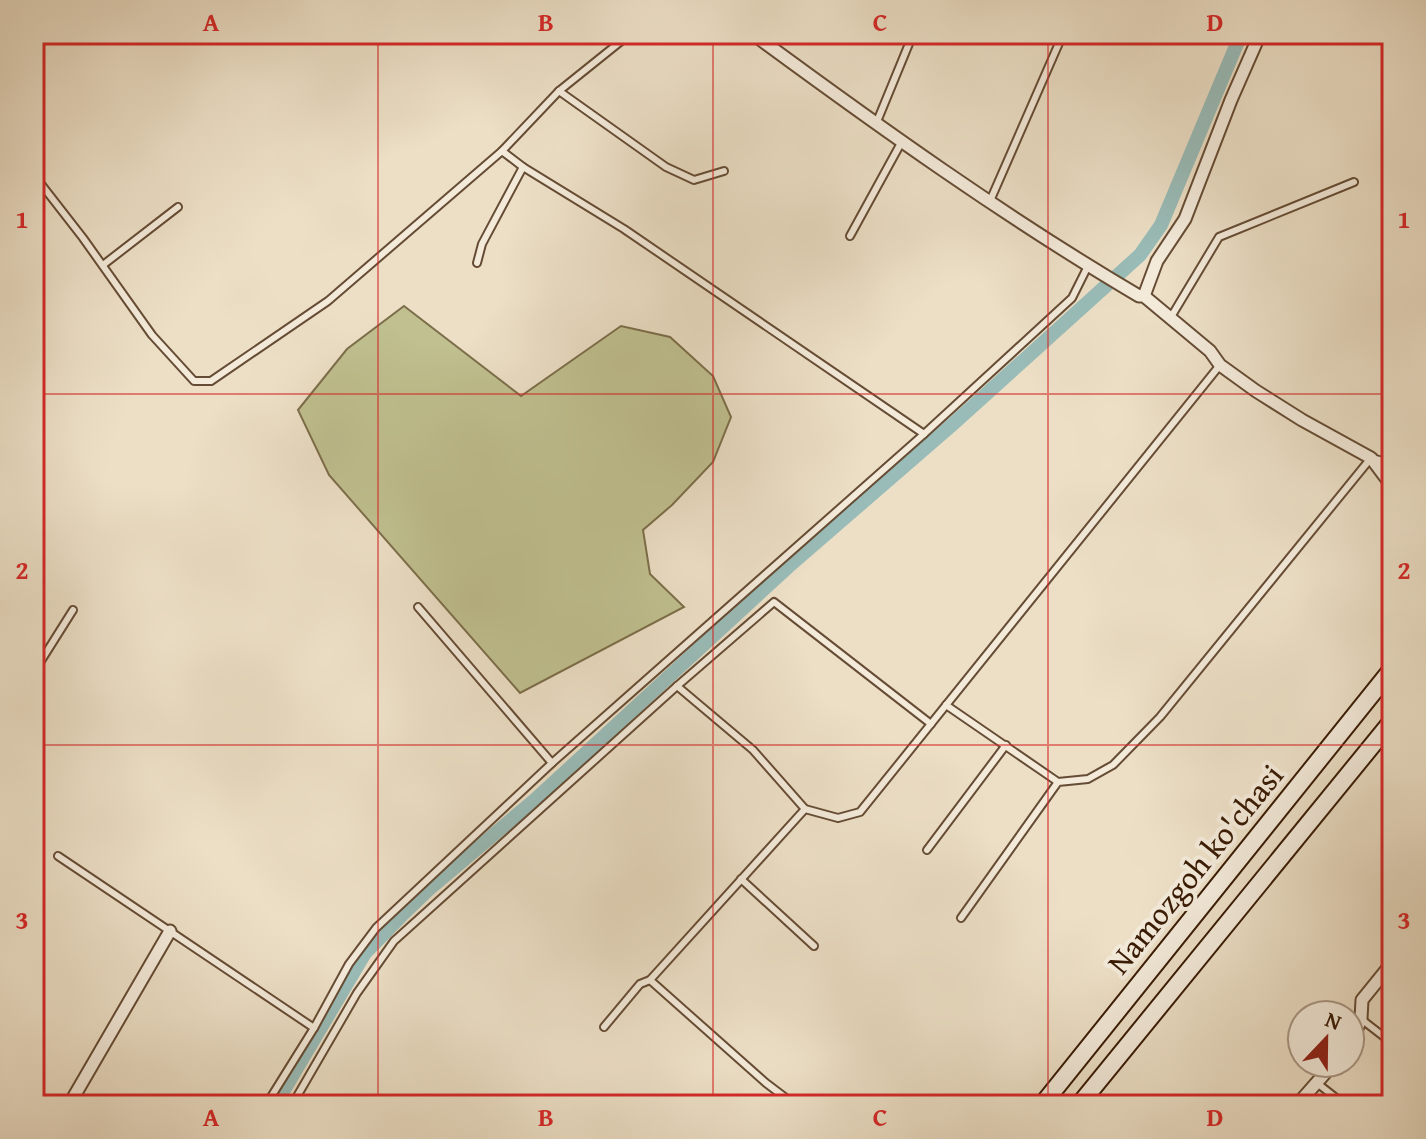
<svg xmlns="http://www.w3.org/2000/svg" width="1426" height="1139" viewBox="0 0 1426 1139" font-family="'Gentium Book Plus',serif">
  <rect width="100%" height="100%" fill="#ecdfc6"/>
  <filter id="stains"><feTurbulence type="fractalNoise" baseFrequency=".0025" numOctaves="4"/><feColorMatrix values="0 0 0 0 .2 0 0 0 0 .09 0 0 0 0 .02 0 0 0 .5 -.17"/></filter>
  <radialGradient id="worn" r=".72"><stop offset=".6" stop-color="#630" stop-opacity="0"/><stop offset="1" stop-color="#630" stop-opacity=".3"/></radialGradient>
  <!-- green -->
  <path fill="#c0c090" stroke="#7c6e4a" stroke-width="2" d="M404,306l117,90 100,-70 49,11 43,39 18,41 -18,45 -41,43 -29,25 7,44 34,33 -164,86 -191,-218 -31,-65 49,-61z"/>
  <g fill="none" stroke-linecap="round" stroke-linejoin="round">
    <!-- canal -->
    <path stroke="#99bcb8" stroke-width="14" d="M275,1105l90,-152 35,-36 28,-27 109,-92 252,-232 164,-142 187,-169 21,-30 80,-191"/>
    <defs>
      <g id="lane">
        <path d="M559,91l107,76 28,13 30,-9"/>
        <path d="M876,124l37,-90"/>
        <path d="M502,151l57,-60 71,-57"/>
        <path d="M34,175l49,63 69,97 42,46h17l117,-80 174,-150 21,16 101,62 300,205"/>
        <path d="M990,201l73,-167"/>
        <path d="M850,236l51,-93"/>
        <path d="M477,263l5,-19 41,-77"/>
        <path d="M103,265l75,-58"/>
        <path d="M1171,317l48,-80 135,-55"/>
        <path d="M418,607l134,156 372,-329 148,-136 16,-32"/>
        <path d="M34,672l39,-62"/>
        <path d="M677,686l76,64 52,59 33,9 22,-6 360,-447"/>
        <path d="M946,705l112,77"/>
        <path d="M927,850l79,-105"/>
        <path d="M58,856l256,172"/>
        <path d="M741,879l73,67"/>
        <path d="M961,918l97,-136 30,-3 25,-14 47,-48 211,-259 21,5"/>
        <path d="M650,980l116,103 29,22"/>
        <path d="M1361,1019l31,24"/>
        <path d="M604,1027l36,-43 10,-4 155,-171"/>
        <path d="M1317,1083l28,22"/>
        <path d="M266,1105l48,-77 35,-64 27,-36 176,-165"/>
        <path d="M292,1105l65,-112 37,-52 283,-255 97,-84 157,122"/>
      </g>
      <g id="street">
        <path d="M753,34c125,92 252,183 386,262h5l66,55 10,14 36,26 46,29 69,38 21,28"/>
        <path d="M1144,296l13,-35 28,-42 46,-119 29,-66"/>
        <path d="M1350,1045l11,-26 1,-19 30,-37"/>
        <path d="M69,1105l101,-174"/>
        <path d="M1297,1105l37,-42"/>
      </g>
      <g id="secondary">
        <path d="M1042,1105l350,-436"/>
        <path d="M1079,1105l313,-384"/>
      </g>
    </defs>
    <!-- lane casing -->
    <use href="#lane" stroke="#664c34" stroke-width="10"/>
    <!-- street casing -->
    <use href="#street" stroke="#664c34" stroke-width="15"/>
    <!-- secondary casing -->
    <use href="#secondary" stroke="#391b04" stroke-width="20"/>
    <!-- lane -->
    <use href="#lane" stroke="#f3eada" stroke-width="6"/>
    <!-- street -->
    <use href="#street" stroke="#f3eada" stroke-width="11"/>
    <!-- secondary -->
    <use href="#secondary" stroke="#f3eada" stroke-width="16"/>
  </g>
  <!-- grid -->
  <path fill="none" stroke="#d62828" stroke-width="2" stroke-opacity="0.55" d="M378,34v1071M713,34v1071M1048,34v1071M34,394h1358M34,745h1358"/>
  <g text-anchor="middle" stroke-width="8" stroke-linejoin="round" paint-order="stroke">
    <!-- street labels -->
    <g font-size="32" fill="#391b04" stroke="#f3eada">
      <text transform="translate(1195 869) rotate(-51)" y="11">Namozgoh ko'chasi</text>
    </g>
  </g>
  <!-- margin -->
  <rect width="1426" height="1139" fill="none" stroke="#ecdfc6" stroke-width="88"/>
  <!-- north arrow -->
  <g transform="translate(1326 1039) rotate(22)"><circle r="38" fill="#f3eada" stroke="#a99784" stroke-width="2"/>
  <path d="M0-6L14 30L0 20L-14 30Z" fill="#8f2418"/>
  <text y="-12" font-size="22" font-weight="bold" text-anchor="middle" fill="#391b04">N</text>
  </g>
  <rect x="44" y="44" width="1338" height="1051" fill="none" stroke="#d62828" stroke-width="3"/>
  <g font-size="26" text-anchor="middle" font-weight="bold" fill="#d62828">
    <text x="211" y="31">A</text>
    <text x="546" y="31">B</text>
    <text x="880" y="31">C</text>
    <text x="1215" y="31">D</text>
    <text x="22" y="228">1</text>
    <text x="1404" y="228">1</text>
    <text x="22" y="579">2</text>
    <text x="1404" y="579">2</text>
    <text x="22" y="929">3</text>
    <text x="1404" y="929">3</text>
    <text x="211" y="1126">A</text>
    <text x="546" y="1126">B</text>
    <text x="880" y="1126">C</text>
    <text x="1215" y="1126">D</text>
  </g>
  <rect width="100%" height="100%" filter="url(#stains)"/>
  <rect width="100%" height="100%" fill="url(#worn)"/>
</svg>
